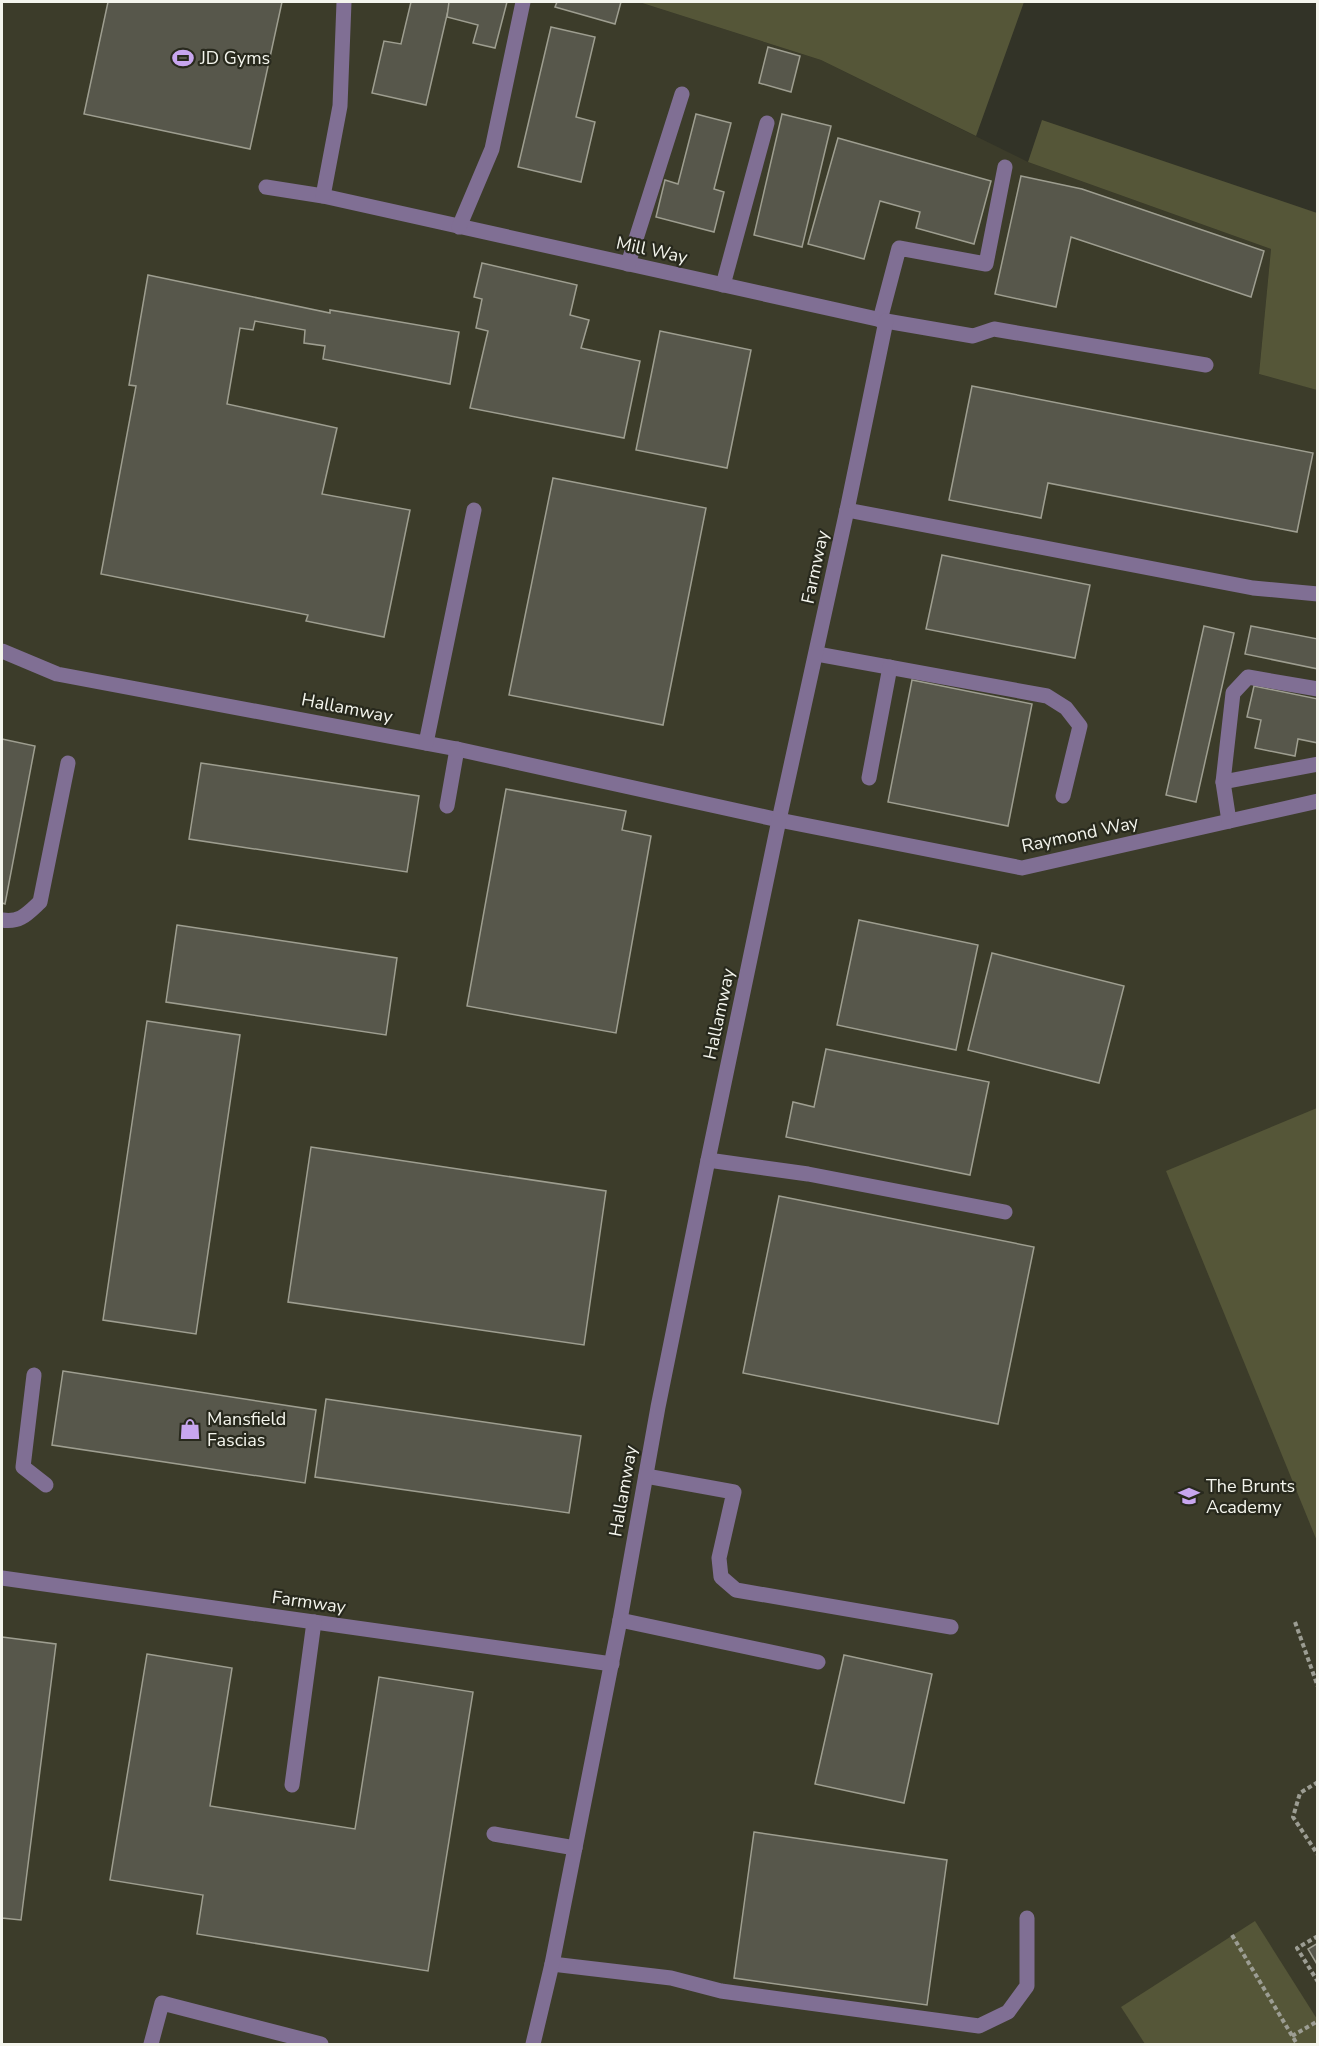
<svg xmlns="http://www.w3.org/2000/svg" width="1319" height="2046" viewBox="0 0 1319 2046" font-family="'Nunito Sans',sans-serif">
  <rect width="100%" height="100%" fill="#323327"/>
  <!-- built -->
  <path fill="#3c3c2a" d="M2,2h637l182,58 207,102 243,87 -12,125 59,16 -1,1654h-1315z"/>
  <!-- green -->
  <g fill="#555638">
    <path d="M639,2h385l-48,134 -155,-76z"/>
    <path d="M1042,120l275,93v177l-58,-16 12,-125 -243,-87z"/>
    <path d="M1317,1108v433l-151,-370z"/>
    <path d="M1255,1921l62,98v25h-172l-24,-37z"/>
  </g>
  <!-- building -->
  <g fill="#57574b" stroke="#9e9e90" stroke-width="1.5">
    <path d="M108,2h174l-32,147 -166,-35z"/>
    <path d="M411,2h39l-24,103 -54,-12 12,-52 17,3z"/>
    <path d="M449,2h58l-12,46 -22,-5 5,-18 -31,-8z"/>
    <path d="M557,2h64l-6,22 -60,-17z"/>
    <path d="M551,27l44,10 -19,80 19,5 -14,60 -63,-15z"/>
    <path d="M768,47l32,9 -9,36 -32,-9z"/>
    <path d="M696,114l35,9 -17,66 10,3 -10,40 -58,-15 9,-37 13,4z"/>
    <path d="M782,114l49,12 -29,121 -48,-12z"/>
    <path d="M838,138l153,43 -17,63 -58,-16 4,-16 -40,-11 -16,58 -56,-15z"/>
    <path d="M1021,176l61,13 182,62 -13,46 -180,-60 -15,70 -61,-13z"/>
    <path d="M482,263l95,22 -7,30 19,5 -8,28 59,13 -16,77 -154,-30 18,-77 -12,-3 6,-29 -8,-2z"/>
    <path d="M148,275l182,38v-3l129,22 -9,52 -127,-25 2,-13 -21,-3 1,-13 -50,-9 -2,9 -13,-2 -13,76 110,24 -15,66 88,16 -26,127 -78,-16 2,-6 -207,-41 35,-188 -7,-1z"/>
    <path d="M660,331l91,19 -24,118 -91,-18z"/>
    <path d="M972,386l341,67 -16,79 -249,-49 -7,35 -92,-18z"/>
    <path d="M553,478l153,30 -43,217 -154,-30z"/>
    <path d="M942,555l148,30 -15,73 -149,-29z"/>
    <path d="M1204,626l30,7 -38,169 -30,-7z"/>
    <path d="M1251,626l67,13v30l-73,-15z"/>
    <path d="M912,680l120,24 -24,122 -120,-24z"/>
    <path d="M1254,686l64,13v44l-20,-4 -3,17 -40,-8 6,-28 -14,-3z"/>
    <path d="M2,739l33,7 -30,158 -3,-1z"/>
    <path d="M201,763l218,33 -12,76 -218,-33z"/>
    <path d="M506,789l120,22 -4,19 29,6 -35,197 -149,-27z"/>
    <path d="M859,920l119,25 -22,105 -119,-25z"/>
    <path d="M177,925l220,33 -11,77 -220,-33z"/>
    <path d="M992,953l132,33 -25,97 -131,-33z"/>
    <path d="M147,1021l93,14 -44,299 -93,-14z"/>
    <path d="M826,1049l163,33 -19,93 -184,-38 7,-35 21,5z"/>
    <path d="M311,1147l295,44 -22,154 -296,-43z"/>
    <path d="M779,1196l255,51 -36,177 -255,-51z"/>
    <path d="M63,1371l253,39 -11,73 -253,-38z"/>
    <path d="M326,1399l255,37 -12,77 -254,-36z"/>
    <path d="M2,1637l54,7 -35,276 -19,-2z"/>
    <path d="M147,1654l85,14 -22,138 145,23 24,-152 94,15 -45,279 -231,-37 6,-39 -93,-15z"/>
    <path d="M844,1655l88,19 -28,129 -89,-19z"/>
    <path d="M754,1832l193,28 -20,145 -193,-27z"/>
    <path d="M1318,1943v23l-10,-17z"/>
  </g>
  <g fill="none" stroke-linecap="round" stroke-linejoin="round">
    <!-- path -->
    <g stroke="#9c9d93" stroke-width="4" stroke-dasharray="4.5 3" stroke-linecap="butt">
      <path d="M1295,1622l23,65"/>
      <path d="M1318,1782l-18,11 -7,24 25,38"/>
      <path d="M1232,1935l65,109"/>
      <path d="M1318,1936l-21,12 21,34"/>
      <path d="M1292,2036l26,-15"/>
    </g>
    <!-- minor -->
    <g stroke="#806f94" stroke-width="15">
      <path d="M266,187l57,9 563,125 87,15 21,-7 212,36"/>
      <path d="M323,196l17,-90 4,-104"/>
      <path d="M459,227l33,-78 31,-147"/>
      <path d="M628,264l54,-170"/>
      <path d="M723,285l44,-162"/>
      <path d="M880,320l19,-72 87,16 19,-97"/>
      <path d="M847,510l406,78 65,6"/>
      <path d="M2,651l55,23 400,75 322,71 243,48 296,-67"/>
      <path d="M817,654l230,42 19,12 14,18 -17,70"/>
      <path d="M426,743l48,-233"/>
      <path d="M869,778l21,-111"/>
      <path d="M1223,782l95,-18"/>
      <path d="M447,806l10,-57"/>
      <path d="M1229,821l-6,-39 10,-89 15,-16 70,12"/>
      <path d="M2,920c18,3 25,-6 38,-18l28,-139"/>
      <path d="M708,1160l100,14 197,38"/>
      <path d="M34,1375l-11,92 23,18"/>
      <path d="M646,1476l88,16 -15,66 2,19 15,13 215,37"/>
      <path d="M2,1578l610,86"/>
      <path d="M620,1620l198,42"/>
      <path d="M292,1785l22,-163"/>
      <path d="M494,1834l81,14"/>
      <path d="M552,1964l119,14 50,13 258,35 29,-14 19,-26v-68"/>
      <path d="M151,2044l11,-41 159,41"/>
      <path d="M533,2044l19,-80 68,-344 38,-213 50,-247 71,-340 68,-310 39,-189"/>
    </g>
  </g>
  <!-- icons -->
  <defs>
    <symbol id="stadium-bare" viewBox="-9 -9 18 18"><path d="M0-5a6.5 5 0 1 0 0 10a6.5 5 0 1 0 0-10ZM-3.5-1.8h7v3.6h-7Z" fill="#c8a6ef" stroke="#28291d" stroke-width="2.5" paint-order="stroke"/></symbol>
    <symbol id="shop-bare" viewBox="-9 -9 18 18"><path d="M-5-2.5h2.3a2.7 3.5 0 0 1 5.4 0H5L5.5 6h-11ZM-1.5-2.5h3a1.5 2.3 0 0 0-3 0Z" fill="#c8a6ef" stroke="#28291d" stroke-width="2.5" paint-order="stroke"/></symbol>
    <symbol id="school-bare" viewBox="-9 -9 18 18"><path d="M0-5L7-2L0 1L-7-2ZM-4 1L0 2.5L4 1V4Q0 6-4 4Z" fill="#c8a6ef" stroke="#28291d" stroke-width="2.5" paint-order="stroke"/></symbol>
  </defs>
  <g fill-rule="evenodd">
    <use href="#stadium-bare" x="168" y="43" width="30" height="30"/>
    <use href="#shop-bare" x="175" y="1414" width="30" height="30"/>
    <use href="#school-bare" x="1174" y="1481" width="30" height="30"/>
  </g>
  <g text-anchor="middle" stroke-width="4.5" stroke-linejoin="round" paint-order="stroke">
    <!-- poi labels -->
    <g font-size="18" fill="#f4f5ed" stroke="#28291d" text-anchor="start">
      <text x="200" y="64">JD Gyms</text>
      <text x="207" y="1425">Mansfield<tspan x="207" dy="21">Fascias</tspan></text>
      <text x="1206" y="1492">The Brunts<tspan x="1206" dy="21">Academy</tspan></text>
    </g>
    <!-- street labels -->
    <g font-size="18" fill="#f4f5ed" stroke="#28291d">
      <text transform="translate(652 250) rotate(12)" y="6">Mill Way</text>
      <text transform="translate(815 567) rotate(-78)" y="6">Farmway</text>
      <text transform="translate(347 708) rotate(11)" y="6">Hallamway</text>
      <text transform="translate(1080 834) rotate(-12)" y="6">Raymond Way</text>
      <text transform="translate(719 1014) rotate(-78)" y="6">Hallamway</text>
      <text transform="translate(623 1491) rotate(-80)" y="6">Hallamway</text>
      <text transform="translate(309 1602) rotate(8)" y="6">Farmway</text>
    </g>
  </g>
  <!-- border -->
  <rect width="1319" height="2046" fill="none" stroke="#f4f5ed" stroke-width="6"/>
</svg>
